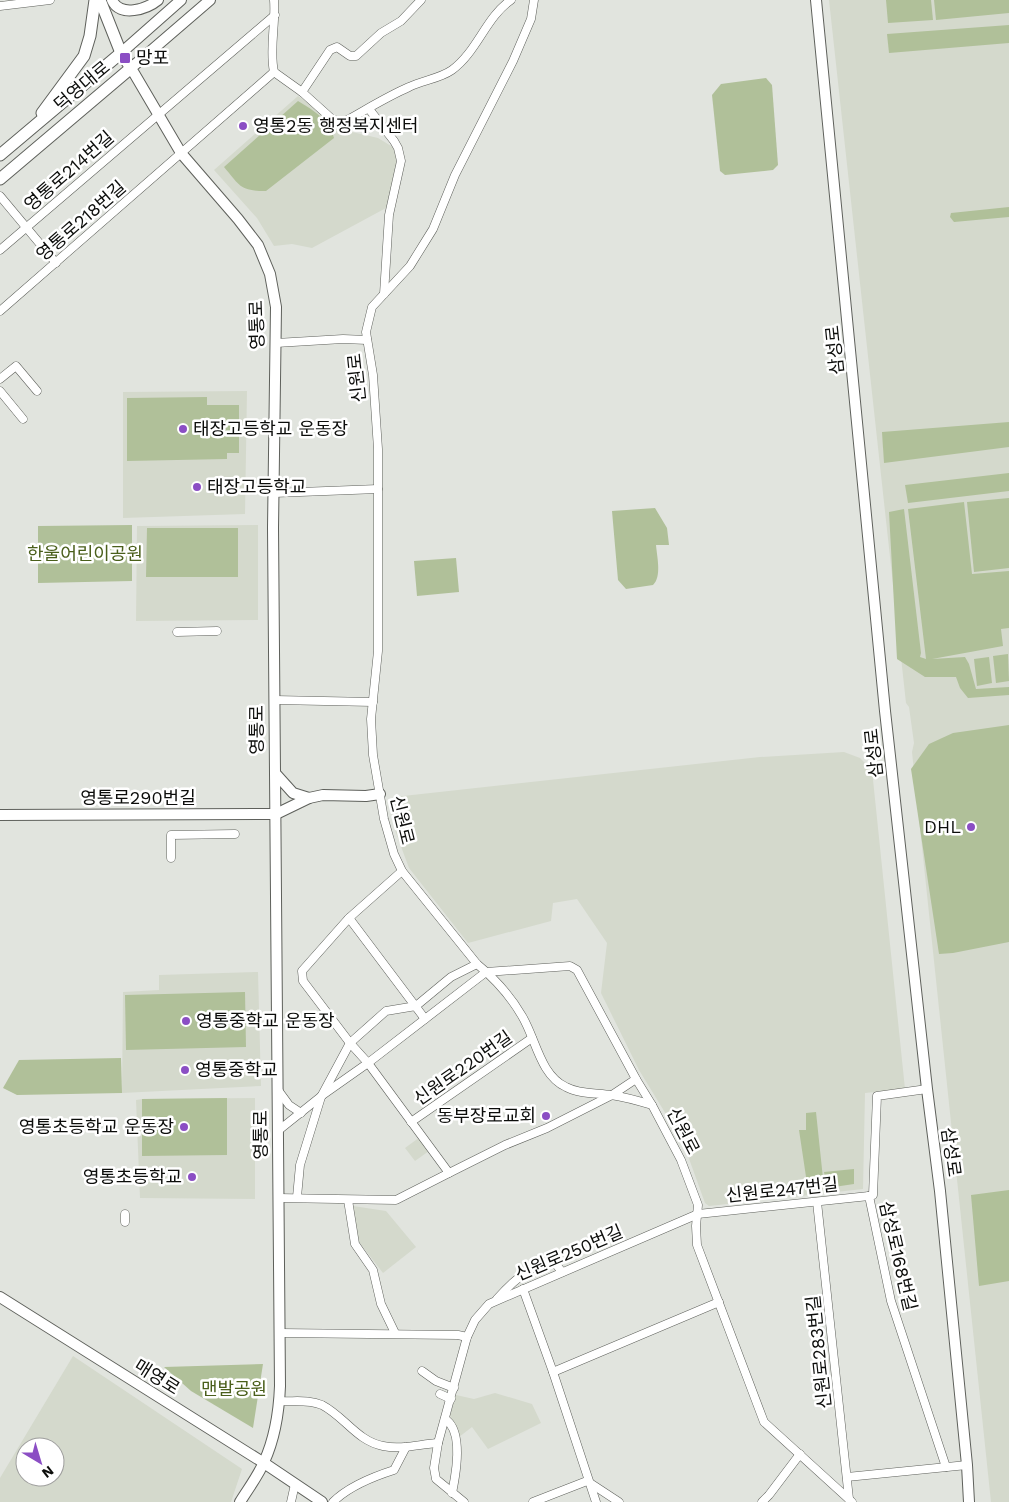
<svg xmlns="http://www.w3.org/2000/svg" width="1009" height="1502" viewBox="0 0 1009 1502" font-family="'Work Sans','Noto Sans KR',sans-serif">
  <rect width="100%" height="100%" fill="#e1e4de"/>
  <!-- built -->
  <g fill="#d4d9cc" fill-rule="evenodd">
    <path d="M829,0h180v1502h-18l-79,-750 2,-9 -5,-36 -3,-4z"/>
    <path d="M298,96l22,15 19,18 39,9 18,11v23l-4,23 -6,13 -74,40 -20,-4 -18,2 -17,-28 -43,-48z"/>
    <path d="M247,391l-2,123 -122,4v-126z"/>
    <path d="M258,525v95l-122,1 1,-95z"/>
    <path d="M844,752l16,6 12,12 33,319 -40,4 -2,96 -154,17 -4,-3 -22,-61 -44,-72 -38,-77 6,-50 -30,-44 -24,4 -2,18 -83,22 -59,-75 -13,-35 -7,-30 5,-6 366,-40z"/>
    <path d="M258,972l3,114 -139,7 1,-101 36,-2v-15z"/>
    <path d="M255,1098v101l-115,-1 -4,-98 6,-1z"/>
    <path d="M420,1137l9,14 -14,10 -10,-13z"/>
    <path d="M353,1206l33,5 30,36 -33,26 -27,-35z"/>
    <path d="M73,1356l169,113 -11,33h-231v-24zM25,1447h30v30h-30z"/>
    <path d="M495,1393l37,11 9,19 -53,26 -16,-22 -13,10 -5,-10 -4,-12 6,-20 18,4z"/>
  </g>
  <!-- green -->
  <g fill="#b0c099">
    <path d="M886,0h45l2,20 -45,3z"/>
    <path d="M934,0h75v13l-73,7z"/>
    <path d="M1009,25v18l-120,10 -2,-19z"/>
    <path d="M766,78l6,7 6,80 -5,5 -48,5 -5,-4 -8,-76 9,-11z"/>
    <path d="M298,101c15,9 32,19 36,37l-68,53c-26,0 -26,-5 -42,-24z"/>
    <path d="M1009,207v10l-55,5 -4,-5 1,-4z"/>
    <path d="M207,397v8h32v48h-12v6l-100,2v-63z"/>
    <path d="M1009,422v25l-125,16 -2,-31z"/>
    <path d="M1009,473v18l-101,12 -3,-18z"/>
    <path d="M1009,498v70l-35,4 -7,-70z"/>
    <path d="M964,502l8,72 37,-3v57l-8,1 2,17 -71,13 33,-2 4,7 7,25 33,-2v8l-41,3 -8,-10 -4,-11h-31l-28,-18 -8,-147 15,-3 17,144 -1,4 6,2 -18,-150z"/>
    <path d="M655,508l12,20 2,17h-13c1,12 6,32 -3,40l-27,4 -8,-9 -6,-69z"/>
    <path d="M132,525v56l-94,2v-57z"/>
    <path d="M147,528h91v49h-92z"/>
    <path d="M456,558l3,34 -42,4 -3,-35z"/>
    <path d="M1008,654l1,27 -13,2 -3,-27z"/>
    <path d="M989,657l3,26 -15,3 -3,-27z"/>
    <path d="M1009,725v217l-56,11 -14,1 -28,-185 18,-25 24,-11z"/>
    <path d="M245,992l1,55 -120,3 -1,-55z"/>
    <path d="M121,1058l1,35 -105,2 -14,-7 16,-28z"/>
    <path d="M227,1098v57l-85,1v-57z"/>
    <path d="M816,1112l8,76 -16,2 -9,-60h7v-17z"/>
    <path d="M854,1169v15l-27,4 -3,-16z"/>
    <path d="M1009,1190v91l-30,5 -8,-91z"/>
    <path d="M263,1364l-10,64 -62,-37 -27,-24z"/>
  </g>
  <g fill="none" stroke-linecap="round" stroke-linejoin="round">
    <defs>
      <g id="minor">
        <path d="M274,0c2,24 -5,49 0,72l28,20 30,27 10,4c22,-12 44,-26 67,-36 14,-7 30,-8 43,-17 25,-18 34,-53 59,-70"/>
        <path d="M534,0l-3,19 -18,42 -58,114 -22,54 -23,37 -38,41 -6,25 7,43 5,74v202l-7,68 2,36 11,64 10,35 8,17 75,93c17,14 34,33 45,52 14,23 18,59 44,71 13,7 30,6 45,8 14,2 28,6 41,10l29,55 17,45 -2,21 1,19 67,177 88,80"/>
        <path d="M0,6l50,-6"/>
        <path d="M302,92l28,-42 7,-3 13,9h6l25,-23 20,-12 20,-21"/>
        <path d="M369,109l25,32 4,7 3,13 -12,54 -5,79"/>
        <path d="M0,196l56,67"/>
        <path d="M0,250l275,-235"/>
        <path d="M0,311l274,-239"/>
        <path d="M276,343l67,-4 24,1"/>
        <path d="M0,379l16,-13 21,25"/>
        <path d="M0,391l23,28"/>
        <path d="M274,493l104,-4"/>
        <path d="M177,632l40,-1"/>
        <path d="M275,700l98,2"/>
        <path d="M171,858v-23l64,-1"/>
        <path d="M349,918l76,101"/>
        <path d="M278,1090l11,15 12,8"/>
        <path d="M411,1122l121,-84"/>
        <path d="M279,1130l45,-36 44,-31 118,-91 84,-6 7,4 59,109 16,26"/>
        <path d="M449,1173l56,-28 42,-17 65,-33 24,-16"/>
        <path d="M869,1196l22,105 55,166"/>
        <path d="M869,1196l4,-1 4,-99 50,-7"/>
        <path d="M297,1197l3,-32 21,-68 29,-54 36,-32 30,-5 35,-29 26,-13"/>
        <path d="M278,1198l118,2 53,-27 -81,-110 -18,-20 -47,-62 -1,-10 47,-53 53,-47"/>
        <path d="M348,1200l7,44 18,26 8,34 14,29"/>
        <path d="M817,1202l32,297"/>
        <path d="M125,1222v-8"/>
        <path d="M523,1289l30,83 43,130"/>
        <path d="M497,1299c14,-16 32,-33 53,-38l5,2 7,9"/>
        <path d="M280,1333l178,2 9,2"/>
        <path d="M422,1371l14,10 18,7"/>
        <path d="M553,1372l166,-70"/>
        <path d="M440,1394l11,5"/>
        <path d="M279,1401c14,1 30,-2 43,4 23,12 35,36 61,41 18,4 37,-2 55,-3"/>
        <path d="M445,1419c19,12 11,55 7,74"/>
        <path d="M847,1477l120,-12"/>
        <path d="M291,1502l4,-18"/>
        <path d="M333,1502c16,-16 39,-25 61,-32l12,-23"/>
        <path d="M464,1502l-28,-23 -2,-11 4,-25 29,-106 8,-17 14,-16 209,-90 171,-18"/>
        <path d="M533,1502l54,-21 32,21"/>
        <path d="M762,1502l7,-7 31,-41"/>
      </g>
      <g id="tertiary">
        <path d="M112,0c8,18 35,9 46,0"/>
        <path d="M210,0l-79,68 50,85 57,66 20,26 12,29 6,33 -3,221 7,858c-1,26 -5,52 -16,76 -6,14 -16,27 -24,40"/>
        <path d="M816,0l69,711 42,378 13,102 27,274 2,37"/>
        <path d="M121,53l60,-53"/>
        <path d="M275,773l18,20 16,5"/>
        <path d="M0,815l276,-1 33,-16 14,-3 43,1 14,-2"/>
        <path d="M0,1297l264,166 58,39"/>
      </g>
      <g id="secondary">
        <path d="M42,113l42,-57 6,-20 5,-36"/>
        <path d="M0,155l121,-102"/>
        <path d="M0,179l131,-111 -10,-15 -21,-53"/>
      </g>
    </defs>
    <!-- minor casing -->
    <use href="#minor" stroke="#5e605b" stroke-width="9"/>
    <!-- tertiary casing -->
    <use href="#tertiary" stroke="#5e605b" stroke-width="12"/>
    <!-- secondary casing -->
    <use href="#secondary" stroke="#5e605b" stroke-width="13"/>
    <!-- minor -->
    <use href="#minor" stroke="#fff" stroke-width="8"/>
    <!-- tertiary -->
    <use href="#tertiary" stroke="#fff" stroke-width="10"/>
    <!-- secondary -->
    <use href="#secondary" stroke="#fff" stroke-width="11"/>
  </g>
  <!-- markers -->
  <g fill="#8b4ec4" stroke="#fff" stroke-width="2">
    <rect x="119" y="52" width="12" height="12" rx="2.5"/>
    <circle cx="243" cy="126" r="5"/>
    <circle cx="183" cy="429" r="5"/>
    <circle cx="197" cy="487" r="5"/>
    <circle cx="971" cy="827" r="5"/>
    <circle cx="186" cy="1021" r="5"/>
    <circle cx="185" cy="1070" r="5"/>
    <circle cx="546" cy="1116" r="5"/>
    <circle cx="184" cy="1127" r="5"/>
    <circle cx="192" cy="1177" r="5"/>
  </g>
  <g text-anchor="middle" stroke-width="5" stroke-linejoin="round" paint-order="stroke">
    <!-- poi labels -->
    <g font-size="18" fill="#0c0d0b" stroke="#fff" text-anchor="start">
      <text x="136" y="64">망포</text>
      <text x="253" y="132">영통2동 행정복지센터</text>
      <text x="193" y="435">태장고등학교 운동장</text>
      <text x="207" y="493">태장고등학교</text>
      <text x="961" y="833" text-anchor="end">DHL</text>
      <text x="196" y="1027">영통중학교 운동장</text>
      <text x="195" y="1076">영통중학교</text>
      <text x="536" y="1122" text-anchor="end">동부장로교회</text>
      <text x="174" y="1133" text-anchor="end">영통초등학교 운동장</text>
      <text x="182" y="1183" text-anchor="end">영통초등학교</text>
    </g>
    <!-- street labels -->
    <g font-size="18" fill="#0c0d0b" stroke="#fff">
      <text transform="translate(82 86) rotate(-40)" y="6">덕영대로</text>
      <text transform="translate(69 171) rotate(-41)" y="6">영통로214번길</text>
      <text transform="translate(81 221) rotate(-41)" y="6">영통로218번길</text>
      <text transform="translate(257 325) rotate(-92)" y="6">영통로</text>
      <text transform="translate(835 350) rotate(-96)" y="6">삼성로</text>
      <text transform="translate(357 378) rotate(-96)" y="6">신원로</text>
      <text transform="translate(257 730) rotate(-90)" y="6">영통로</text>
      <text transform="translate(874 753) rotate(-96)" y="6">삼성로</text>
      <text x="138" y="804">영통로290번길</text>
      <text transform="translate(402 820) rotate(76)" y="6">신원로</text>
      <text transform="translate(463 1068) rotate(-35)" y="6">신원로220번길</text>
      <text transform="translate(683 1131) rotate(63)" y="6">신원로</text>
      <text transform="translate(261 1135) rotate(-90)" y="6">영통로</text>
      <text transform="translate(951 1152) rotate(82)" y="6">삼성로</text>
      <text transform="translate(782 1190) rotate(-6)" y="6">신원로247번길</text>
      <text transform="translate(569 1253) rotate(-23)" y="6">신원로250번길</text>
      <text transform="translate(898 1256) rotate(77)" y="6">삼성로168번길</text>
      <text transform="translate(819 1352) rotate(-96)" y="6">신원로283번길</text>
      <text transform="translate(157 1377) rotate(32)" y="6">매영로</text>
    </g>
    <!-- park labels -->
    <g font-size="18" fill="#4a5f1b" stroke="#fff">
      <text x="85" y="560">한울어린이공원</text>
      <text x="234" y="1395">맨발공원</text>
    </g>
  </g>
  <!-- north arrow -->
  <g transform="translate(40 1462) rotate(142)"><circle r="24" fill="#ffffff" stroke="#9e9e9d"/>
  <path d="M0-4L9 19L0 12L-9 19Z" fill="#8b4ec4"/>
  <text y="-8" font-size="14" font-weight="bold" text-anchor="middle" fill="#0c0d0b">N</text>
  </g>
</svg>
